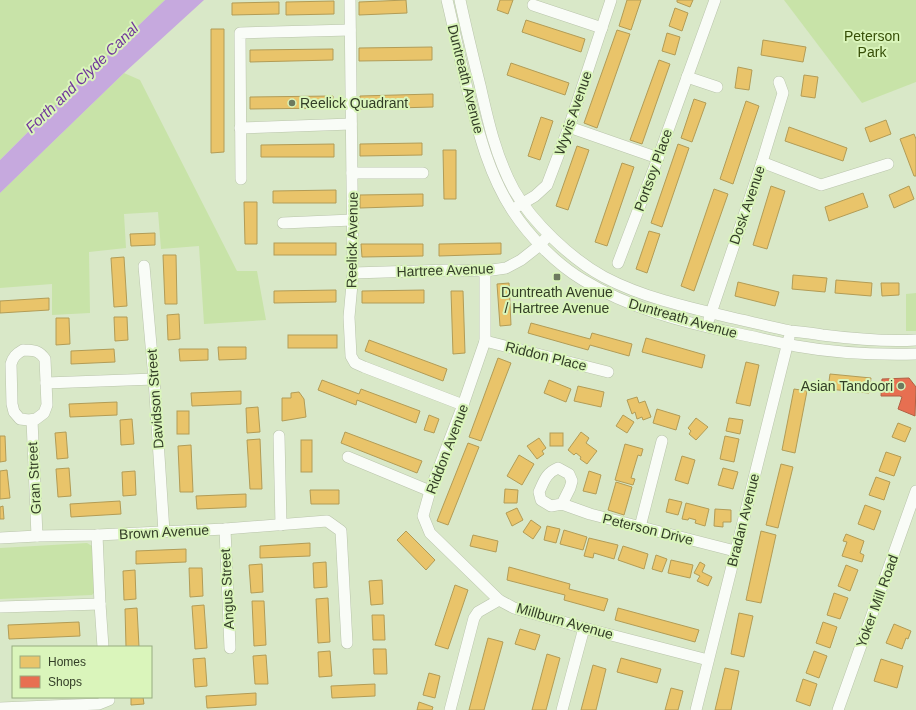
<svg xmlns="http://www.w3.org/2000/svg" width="916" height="710" viewBox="0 0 916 710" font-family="Arial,sans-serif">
  <rect width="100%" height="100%" fill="#d9e8c8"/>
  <!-- green -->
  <g fill="#c8e3a8">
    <path d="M0,0h165l-130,125 -35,35z"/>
    <path d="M784,0h132v82l-54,21z"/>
    <path d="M124,73l16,7 97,191h20l9,49 -62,4 -5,-78 -38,3 -3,-37 -34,2 2,34 -37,4 1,61 -38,2v-31l-52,4v-95z"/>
    <path d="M916,293v38h-10v-37z"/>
    <path d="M87,543l5,3 2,3 2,41 -4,5 -92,4v-51z"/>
  </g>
  <!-- water -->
  <path fill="#c6a9de" d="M165,0h39l-80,73 -124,120v-33l35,-35z"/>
  <!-- homes -->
  <g fill="#e9c46a" stroke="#b29c56">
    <path d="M406,0l1,13 -48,2v-13z"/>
    <path d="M500,0h13l-5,14 -11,-4z"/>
    <path d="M627,0h14l-10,30 -12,-4z"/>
    <path d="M677,0h16l-3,7 -13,-5z"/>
    <path d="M334,1v13l-48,1v-13z"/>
    <path d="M279,2v12l-47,1v-12z"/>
    <path d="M675,8l13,5 -6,18 -13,-5z"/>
    <path d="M526,20l59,19 -4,13 -59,-20z"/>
    <path d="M211,29h13v123l-13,1z"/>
    <path d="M617,30l13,4 -33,94 -13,-5z"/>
    <path d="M667,33l13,4 -5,18 -13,-4z"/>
    <path d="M763,40l43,7 -3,15 -42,-7z"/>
    <path d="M432,47v13l-73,1v-13z"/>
    <path d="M333,49v11l-83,2v-12z"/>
    <path d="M659,60l11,4 -28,80 -12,-4z"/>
    <path d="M511,63l58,20 -4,12 -58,-20z"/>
    <path d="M738,67l14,3 -3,20 -14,-2z"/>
    <path d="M804,75l14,2 -3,21 -14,-2z"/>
    <path d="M433,94v13l-73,2v-13z"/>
    <path d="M333,96v12l-83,1v-12z"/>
    <path d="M694,99l12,4 -14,39 -11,-4z"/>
    <path d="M746,101l13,5 -26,78 -13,-5z"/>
    <path d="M541,117l12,4 -13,39 -12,-4z"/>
    <path d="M886,120l5,14 -21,8 -5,-14z"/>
    <path d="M789,127l58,21 -4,13 -58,-20z"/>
    <path d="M914,134l2,5v37h-2l-14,-37z"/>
    <path d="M422,143v12l-62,1v-12z"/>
    <path d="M334,144v13h-73v-12z"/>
    <path d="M678,144l11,4 -27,79 -11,-4z"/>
    <path d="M577,146l12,4 -21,60 -12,-4z"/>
    <path d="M443,150h13v49h-12z"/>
    <path d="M622,163l12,4 -27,79 -12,-4z"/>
    <path d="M771,186l14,5 -18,58 -14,-4z"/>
    <path d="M909,186l5,13 -20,9 -5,-13z"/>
    <path d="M714,189l14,5 -34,97 -13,-5z"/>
    <path d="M336,190v13h-63v-12z"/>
    <path d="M863,193l5,14 -39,14 -4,-14z"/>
    <path d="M423,194v12l-63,2v-13z"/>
    <path d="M244,202h13v42h-12z"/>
    <path d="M649,231l11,3 -13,39 -11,-4z"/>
    <path d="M155,233v12l-24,1 -1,-12z"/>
    <rect x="274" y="243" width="62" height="12"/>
    <path d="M501,243v11l-62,2v-12z"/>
    <path d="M361,244h62v12l-61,1z"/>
    <path d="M163,255h13l1,49h-12z"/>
    <path d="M124,257l3,49 -13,1 -3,-49z"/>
    <path d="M793,275l34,3 -2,14 -33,-3z"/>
    <path d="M836,280l36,3 -1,13 -36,-3z"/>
    <path d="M738,282l41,10 -4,14 -40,-10z"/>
    <path d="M509,283l2,42 -11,1 -3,-42z"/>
    <path d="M881,283h18v12l-17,1z"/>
    <path d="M336,290v12l-62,1v-12z"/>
    <path d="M424,290v13h-62v-12z"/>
    <path d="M451,291h12l2,62 -12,1z"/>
    <path d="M49,298v12l-49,3v-12z"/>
    <path d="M179,314l1,25 -12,1 -1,-25z"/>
    <path d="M114,317h13l1,23 -13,1z"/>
    <path d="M56,318h13l1,26 -14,1z"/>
    <path d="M531,323l59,16 2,-6 40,11 -3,12 -39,-11 -2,5 -60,-17z"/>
    <rect x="288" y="335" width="49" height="13"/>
    <path d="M646,338l59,17 -3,13 -60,-16z"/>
    <path d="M369,340l78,29 -4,12 -78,-30z"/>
    <path d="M218,347h28v12l-27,1z"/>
    <path d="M114,349l1,13 -44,2v-13z"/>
    <path d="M179,349h29v11l-28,1z"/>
    <path d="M498,358l13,5 -30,78 -12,-4z"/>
    <path d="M746,362l13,3 -9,41 -14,-3z"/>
    <path d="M830,374l41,4 -2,15 -41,-4z"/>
    <path d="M322,380l37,14 2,-5 59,22 -4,12 -59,-23 -1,5 -38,-15z"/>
    <path d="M549,380l22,9 -5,13 -22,-9z"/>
    <path d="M578,386l26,6 -3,15 -27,-6z"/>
    <path d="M794,389l13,2 -12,62 -13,-3z"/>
    <path d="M241,391v13l-49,2 -1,-13z"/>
    <path d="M299,392l5,7 2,18 -24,4v-23h9v-5z"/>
    <path d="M637,397l2,6 6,-2 6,16 -8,3 -1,-3 -5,2 -2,-7 -3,2 -5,-14z"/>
    <path d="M117,402v13l-47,2 -1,-13z"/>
    <path d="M258,407l2,25 -13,1 -1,-25z"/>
    <path d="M657,409l23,7 -4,14 -23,-7z"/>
    <rect x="177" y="411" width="12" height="23"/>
    <path d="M429,415l10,4 -5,14 -10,-3z"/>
    <path d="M623,415l11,7 -7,11 -11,-7z"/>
    <path d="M696,418l12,9 -12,13 -7,-6 2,-3 -3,-3z"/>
    <path d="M729,418l14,2 -3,14 -14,-3z"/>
    <path d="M132,419l2,25 -13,1 -1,-25z"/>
    <path d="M898,423l13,5 -6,14 -13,-5z"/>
    <path d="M66,432l2,26 -11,1 -2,-26z"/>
    <path d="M345,432l77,29 -5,12 -76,-30z"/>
    <path d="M581,432l8,6 -3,5 11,8 -10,13 -7,-5 1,-2 -5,-4 -2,2 -6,-5z"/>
    <rect x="550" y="433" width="13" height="13"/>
    <path d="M0,436h5l1,25 -6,1z"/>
    <path d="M725,436l14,3 -5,23 -14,-3z"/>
    <path d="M539,438l7,10 -4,3 2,3 -7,5 -10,-13z"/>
    <path d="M260,439l2,50h-12l-3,-49z"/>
    <rect x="301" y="440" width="11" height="32"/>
    <path d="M468,443l11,4 -31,78 -11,-4z"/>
    <path d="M625,444l18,5 -2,7 -3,-1 -7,23 4,1 -2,6 -18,-5z"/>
    <path d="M191,445l2,47h-13l-2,-46z"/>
    <path d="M886,452l15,5 -7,19 -15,-5z"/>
    <path d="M519,455l15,9 -12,21 -15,-9z"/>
    <path d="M682,456l13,4 -7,24 -13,-4z"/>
    <path d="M781,464l12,3 -15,61 -12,-3z"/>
    <path d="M69,468l2,28 -13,1 -2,-28z"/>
    <path d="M723,468l15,4 -5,17 -15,-4z"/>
    <path d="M7,470l3,28 -10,1v-28z"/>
    <path d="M135,471l1,24 -13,1 -1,-24z"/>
    <path d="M589,471l12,4 -5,19 -13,-3z"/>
    <path d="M876,477l14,5 -6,18 -15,-5z"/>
    <path d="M616,482l16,5 -8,28 -16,-5z"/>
    <path d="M505,489l13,1 -1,13h-13z"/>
    <path d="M310,490h29v14h-28z"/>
    <path d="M246,494v13l-49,2 -1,-13z"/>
    <path d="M669,499l13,3 -4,13 -12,-3z"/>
    <path d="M120,501l1,13 -50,3 -1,-13z"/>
    <path d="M686,503l23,6 -4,17 -10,-3 1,-3 -7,-2 -1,2 -6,-1z"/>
    <path d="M865,505l16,6 -7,19 -16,-6z"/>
    <path d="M3,506l1,13h-4v-12z"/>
    <path d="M517,508l6,12 -11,6 -6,-13z"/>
    <path d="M715,509l16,1v12h-8v5l-9,-1z"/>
    <path d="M531,520l10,7 -8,12 -10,-7z"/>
    <path d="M547,526l13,3 -4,14 -12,-3z"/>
    <path d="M564,530l23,7 -4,13 -23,-6z"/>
    <path d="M406,531l29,29 -9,10 -29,-30z"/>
    <path d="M761,531l15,4 -15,68 -15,-3z"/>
    <path d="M846,534l18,7 -4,12 4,2 -2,7 -20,-6 5,-14 -4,-1z"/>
    <path d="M473,535l25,6 -2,11 -26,-6z"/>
    <path d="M589,538l29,7 -4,14 -20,-6 -1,5 -9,-2z"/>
    <path d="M310,543v13l-50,2v-12z"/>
    <path d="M623,546l25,8 -4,15 -26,-9z"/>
    <path d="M186,549v13l-50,2v-13z"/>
    <path d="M656,555l11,4 -5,13 -10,-3z"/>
    <path d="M671,560l22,5 -3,13 -22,-5z"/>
    <path d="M326,562l1,25 -13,1 -1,-25z"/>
    <path d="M700,562l5,3 -3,7 10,5 -4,9 -11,-5 3,-5 -6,-3z"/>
    <path d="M262,564l1,28 -12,1 -2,-28z"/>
    <path d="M846,565l12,5 -8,21 -12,-5z"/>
    <path d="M509,567l61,17 -1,5 39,10 -4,12 -40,-11 1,-5 -58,-15z"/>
    <path d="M189,568h13l1,28 -13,1z"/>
    <path d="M135,570l1,29 -12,1 -1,-29z"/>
    <path d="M382,580l1,24 -12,1 -2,-24z"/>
    <path d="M455,585l13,5 -20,59 -13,-4z"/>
    <path d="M834,593l14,5 -8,21 -13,-4z"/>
    <path d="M328,598l2,44 -12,1 -2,-44z"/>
    <path d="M252,601h12l2,44 -12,1z"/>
    <path d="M204,605l3,43 -12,1 -3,-43z"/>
    <path d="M137,608l2,39h-13l-1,-38z"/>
    <path d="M618,608l81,22 -4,12 -80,-22z"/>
    <path d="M739,613l14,3 -9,41 -13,-3z"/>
    <path d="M372,615h12l1,25h-12z"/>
    <path d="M79,622l1,14 -71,3 -1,-14z"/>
    <path d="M823,622l14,5 -7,21 -14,-5z"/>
    <path d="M894,624l17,7 -3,8 -2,-1 -4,11 -16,-6z"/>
    <path d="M520,629l20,6 -5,15 -20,-6z"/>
    <path d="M488,638l15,4 -19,68h-15z"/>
    <path d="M373,649h13l1,25h-13z"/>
    <path d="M330,651l2,25 -13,1 -1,-25z"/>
    <path d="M814,651l13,5 -8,22 -13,-5z"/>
    <path d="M547,654l13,4 -14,52h-14z"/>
    <path d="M266,655l2,29h-13l-2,-28z"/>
    <path d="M205,658l2,28 -12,1 -2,-28z"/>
    <path d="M621,658l40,11 -4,14 -40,-11z"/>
    <path d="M881,659l22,7 -6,22 -23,-7z"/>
    <path d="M593,665l13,4 -10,41h-15z"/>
    <path d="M725,668l14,3 -8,39h-16z"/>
    <path d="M429,673l11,3 -5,22 -12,-3z"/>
    <path d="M803,679l14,5 -7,22 -14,-5z"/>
    <path d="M375,684v12l-43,2 -1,-12z"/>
    <path d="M671,688l12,3 -5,19h-13z"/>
    <path d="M256,693v12l-49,3 -1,-12z"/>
    <path d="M131,697h12l1,7 -13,1z"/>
    <path d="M419,702l14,5 -1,3h-15z"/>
  </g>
  <!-- shops -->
  <path fill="#e76f51" stroke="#b16044" d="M909,378l7,9 -1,29 -17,-7 4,-12 -2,-1h-19l1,-17z"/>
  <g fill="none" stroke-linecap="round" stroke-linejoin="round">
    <defs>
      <g id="minor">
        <path d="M350,0l3,273 -4,44 2,39 4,7 9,4 99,38"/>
        <path d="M447,0c7,29 13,59 20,88 11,42 21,85 45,122 17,26 44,54 71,70 46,28 99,42 151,53 21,4 41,9 62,13 39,7 80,9 120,8"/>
        <path d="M460,0c6,28 13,57 20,85 8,36 16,72 34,105 18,32 57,69 90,87 40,21 86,31 129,41 19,4 38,9 57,13 11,1 22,2 32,4 32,4 62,7 94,5"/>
        <path d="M533,5l69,23"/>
        <path d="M687,77l30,10"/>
        <path d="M569,127l89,31"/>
        <path d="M240,128l111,-4"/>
        <path d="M762,162l59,23 67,-21"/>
        <path d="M352,173h71"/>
        <path d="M241,179l-1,-146 110,-3"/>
        <path d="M518,206l17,-10 12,-11 22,-58 42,-127"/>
        <path d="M283,223l69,-3"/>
        <path d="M618,263l40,-105 57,-158"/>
        <path d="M144,266l10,113 10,153"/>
        <path d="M485,271v70l-22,64 -33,86 -7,25 7,17 69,67"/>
        <path d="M353,273l97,-3 35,1 21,-3 15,-8 19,-15 5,-6"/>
        <path d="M709,319l53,-157 21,-69 -4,-11"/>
        <path d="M485,341l123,31"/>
        <path d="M23,350c10,1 15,-1 22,9l2,46 -3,8 -8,6 -7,1 -9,-1 -6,-7 -2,-8 -1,-40c2,-7 5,-10 12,-14z"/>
        <path d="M46,383l108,-4"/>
        <path d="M32,420l5,116"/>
        <path d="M279,436l2,89"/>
        <path d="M348,457l82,34"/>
        <path d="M562,504l8,-16 2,-7 -3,-7 -11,-6c-12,5 -14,13 -19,24l2,8 10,6 11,-2 28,10 145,37"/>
        <path d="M640,527l22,-86"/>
        <path d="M225,529l5,119"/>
        <path d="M97,535l3,69 3,43"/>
        <path d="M0,538l37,-2 60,-1 128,-6 102,-8 14,10 6,112"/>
        <path d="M0,607l100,-3"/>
        <path d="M0,708l99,-4 10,-4 -1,-3"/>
        <path d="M450,710l24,-92 4,-6 21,-12 15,8 70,20 124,32"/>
        <path d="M562,710l22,-82"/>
        <path d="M696,710l93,-372"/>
        <path d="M838,710l78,-219"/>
      </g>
    </defs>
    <!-- minor casing -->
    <use href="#minor" stroke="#b9c4ab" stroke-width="12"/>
    <!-- minor -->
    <use href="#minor" stroke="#f9fcf7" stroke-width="11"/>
  </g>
  <!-- markers -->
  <g fill="#6d7a5f" stroke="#daf5bb" stroke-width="1.5">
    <circle cx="292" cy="103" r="4"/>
    <rect x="553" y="273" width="8" height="8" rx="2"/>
    <circle cx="901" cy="386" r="4"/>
  </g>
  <g text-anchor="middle" stroke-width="4" stroke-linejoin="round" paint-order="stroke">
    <!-- park labels -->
    <g font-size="14" fill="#364e06" stroke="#daf5bb">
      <text x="872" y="41">Peterson<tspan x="872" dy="16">Park</tspan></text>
    </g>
    <!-- street labels -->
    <g font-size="14" fill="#333e27" stroke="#daf5bb">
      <text transform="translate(466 79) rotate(76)" y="5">Duntreath Avenue</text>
      <text transform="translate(573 113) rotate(-71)" y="5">Wyvis Avenue</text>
      <text transform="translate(653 170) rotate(-70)" y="5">Portsoy Place</text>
      <text transform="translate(747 205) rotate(-71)" y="5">Dosk Avenue</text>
      <text transform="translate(352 240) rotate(-89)" y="5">Reelick Avenue</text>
      <text transform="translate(445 270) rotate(-2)" y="5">Hartree Avenue</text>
      <text transform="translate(683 318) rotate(16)" y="5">Duntreath Avenue</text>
      <text transform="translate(546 356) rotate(14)" y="5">Riddon Place</text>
      <text transform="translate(155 399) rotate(-94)" y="5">Davidson Street</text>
      <text transform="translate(447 449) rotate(-69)" y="5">Riddon Avenue</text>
      <text transform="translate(34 478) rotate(-93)" y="5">Gran Street</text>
      <text transform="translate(743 520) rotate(-76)" y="5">Bradan Avenue</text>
      <text transform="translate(648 529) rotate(14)" y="5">Peterson Drive</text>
      <text transform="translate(164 532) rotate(-3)" y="5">Brown Avenue</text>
      <text transform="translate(227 589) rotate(-93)" y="5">Angus Street</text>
      <text transform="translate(877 601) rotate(-70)" y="5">Yoker Mill Road</text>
      <text transform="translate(565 621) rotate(16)" y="5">Millburn Avenue</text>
    </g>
    <!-- poi labels -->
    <g font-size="14" fill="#333e27" stroke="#daf5bb" text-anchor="start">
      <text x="300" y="108">Reelick Quadrant</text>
      <text x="557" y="297" text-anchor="middle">Duntreath Avenue<tspan x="557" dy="16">/ Hartree Avenue</tspan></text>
      <text x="893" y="391" text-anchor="end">Asian Tandoori</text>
    </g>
    <!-- water labels -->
    <g font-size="15" font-style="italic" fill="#70359b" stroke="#daf5bb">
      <text transform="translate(82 78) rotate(-44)" y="5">Forth and Clyde Canal</text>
    </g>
  </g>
  <!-- legend -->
  <rect x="12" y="646" width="140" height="52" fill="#daf5bb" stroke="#97ac80"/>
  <rect x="20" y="656" width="20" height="12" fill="#e9c46a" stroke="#97ac80"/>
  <text x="48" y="666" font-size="12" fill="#333e27">Homes</text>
  <rect x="20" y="676" width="20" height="12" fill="#e76f51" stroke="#97ac80"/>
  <text x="48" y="686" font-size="12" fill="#333e27">Shops</text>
</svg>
